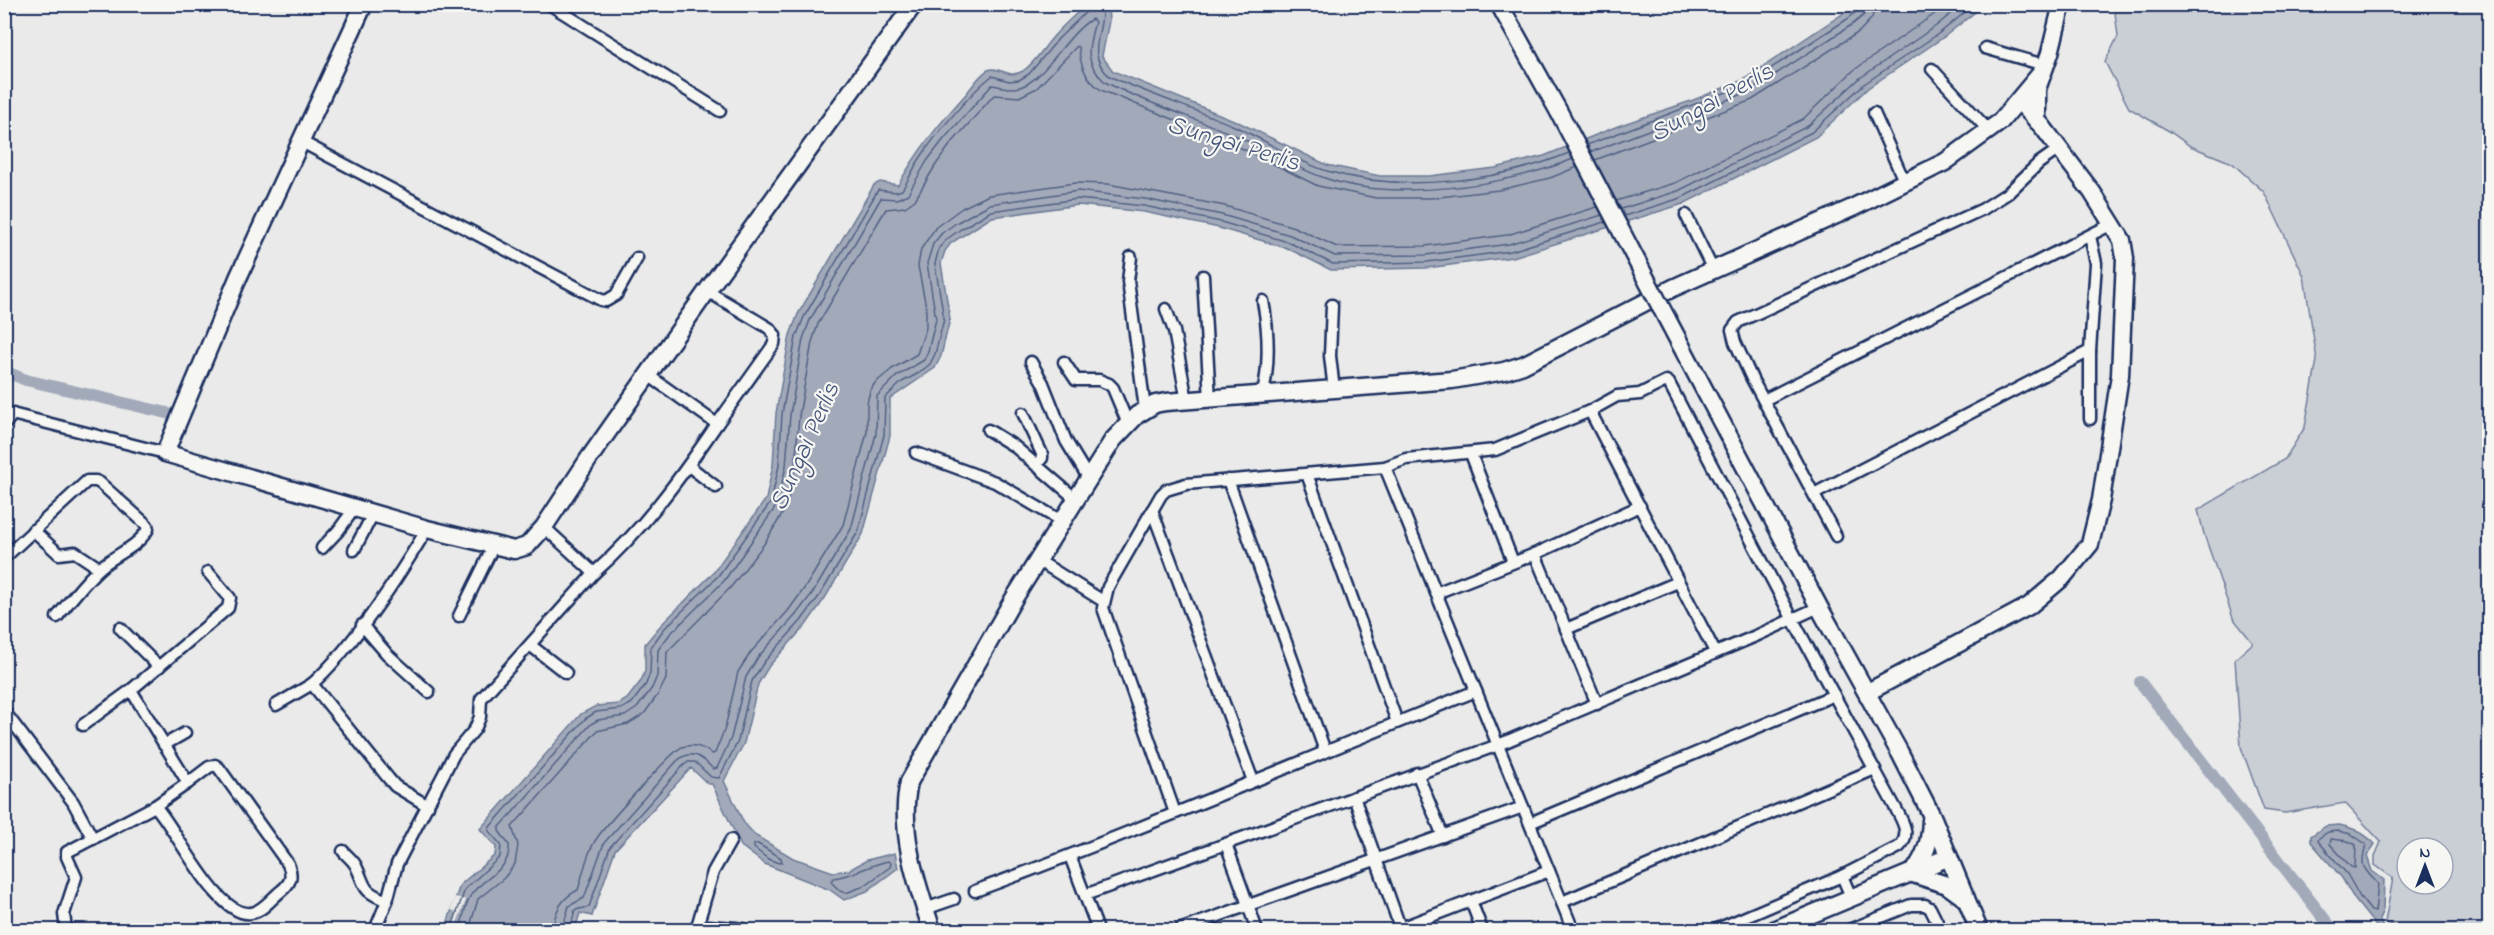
<svg xmlns="http://www.w3.org/2000/svg" width="2494" height="935" viewBox="0 0 2494 935" font-family="'Indie Flower',sans-serif">
  <rect width="100%" height="100%" fill="#e9eae9"/>
  <filter id="ink" filterUnits="userSpaceOnUse"><feTurbulence type="fractalNoise" baseFrequency=".0167" numOctaves="2"/><feDisplacementMap in="SourceGraphic" scale="12" xChannelSelector="R" yChannelSelector="G"/><feConvolveMatrix kernelMatrix="1 2 1 2 8 2 1 2 1" color-interpolation-filters="sRGB"/></filter>
  <g filter="url(#ink)">
    <!-- green -->
    <path fill="#caced5" stroke="#727e9a" stroke-width="1.5" fill-rule="evenodd" d="M2114,5h375v925h-88l-16,-8 8,-44 -18,-13v-9l6,-14 -36,-39 -60,10 -21,-3 -23,-63 -6,-88 18,-16 -20,-25 -29,-84 -6,-24 87,-51 20,-32 12,-67 -13,-84 -40,-84 -32,-29 -42,-17 -21,-15 -40,-23 -24,-46 13,-26zM2407,848h36v36h-36z"/>
    <!-- water -->
    <g fill="#a2aaba" stroke="#6c7995" stroke-width="1.5">
      <path d="M1086,5l22,1 1,15 -7,35 11,15 123,50 91,44 53,11h49l66,-8 49,-12 74,-30 73,-25 52,-21 113,-75h128l-40,32 -76,51 -52,49 -133,67 -170,53 -86,11 -96,2 -44,-22 -68,-20 -75,-16 -66,-7 -86,12 -41,26 -6,8 -4,12 9,56 -9,37 -6,12 -45,31v37l-27,98 -38,64 -19,27 -37,41 -11,18 -14,59 -20,38 20,42 12,13 37,22 40,14 16,-2 18,-10 28,-7 3,15 -31,23 -23,9 -14,-10 -65,-26 -24,-18 -29,-62h-4l-17,-16 -76,82 -23,66 -12,-3 -5,17h-130l15,-45 35,-30 1,-8 -16,-18 101,-115 15,-8 23,-2 8,-5 14,-18 4,-10v-27l15,-18 53,-53 53,-74 7,-34 3,-52 14,-78 8,-21 76,-129 6,-3 18,3c20,-35 41,-61 68,-91 6,-7 14,-20 22,-24 11,-5 20,10 35,1 12,-8 21,-24 30,-34 10,-12 22,-22 33,-32z"/>
      <path d="M2339,825c15,3 25,8 36,19l-8,12 5,15 12,9 -1,30 -4,9 5,11h-5l-24,-30 -13,-22 -31,-36v-6l15,-10z"/>
    </g>
    <!-- pier -->
    <path fill="#e9eae9" d="M455,897l11,3 -12,30h-3l7,-18 -7,-2z"/>
    <g fill="none" stroke-linecap="round" stroke-linejoin="round">
      <!-- shore -->
      <g stroke="#516083" stroke-width="1.5">
        <path d="M1102,4c3,28 -18,48 7,72 40,18 82,32 123,49 30,13 65,37 95,46 74,22 171,11 242,-18"/>
        <path d="M1587,145l158,-60 104,-67 9,-8 1,-6"/>
        <path d="M1591,152l157,-60 105,-68 11,-9 2,-11"/>
        <path d="M1595,160l157,-60 107,-68 13,-14 3,-14"/>
        <path d="M1616,201l59,-18 128,-64 51,-49 95,-66"/>
        <path d="M1621,209l57,-18 130,-65 52,-48 76,-52 27,-22"/>
        <path d="M1624,216l57,-18 131,-66 52,-48 77,-52 34,-28"/>
        <path d="M2338,831l13,3 15,10c-6,23 -4,23 12,40l-3,28 -4,-1 -11,-14 -13,-23 -29,-33 1,-3 9,-6z"/>
        <path d="M2331,839l17,2 8,4 -1,23 -4,-1 -21,-23z"/>
        <path d="M754,844h4l23,14 1,4 -3,1 -11,-4 -14,-11z"/>
        <path d="M888,861l3,2 -1,4 -26,19 -18,7 -6,-2 -9,-9 2,-4c21,-2 35,-13 55,-17z"/>
        <path d="M451,930l14,-41 35,-32 1,-12 -12,-14v-3l96,-109 11,-7 25,-3 11,-6 14,-19 4,-11 1,-26 13,-18 54,-53 53,-74 8,-37 3,-51 14,-77 8,-20 74,-127 18,2 6,-2c7,-11 12,-23 19,-33 14,-22 51,-66 71,-81l17,5 10,-1 10,-6 30,-36 28,-27 2,-7"/>
        <path d="M459,930c5,-11 5,-25 12,-35 12,-19 40,-23 38,-50l-10,-14v-3l92,-104 7,-4 27,-4 12,-8 15,-20 5,-12 1,-26 12,-16 54,-53 53,-76 9,-39 4,-51 13,-76 7,-19 71,-122 16,1 11,-5 19,-33 17,-22 48,-54c9,1 18,5 28,2 25,-7 47,-54 72,-68l3,3c-7,25 -12,40 10,60 38,20 82,33 122,50 33,13 62,33 95,45 68,26 185,9 251,-18"/>
        <path d="M469,930l9,-31 26,-21 11,-14 3,-19 -6,-18 85,-96 31,-7 16,-10 15,-21 7,-14 1,-27 64,-65 33,-43 22,-36 9,-41 4,-51 13,-74 6,-18 68,-115 19,-2 10,-7 20,-34 15,-21 44,-50 25,2 18,-9 40,-42 2,2c1,18 7,31 22,42l126,51 91,45 58,12h55l68,-8 51,-12 27,-11"/>
        <path d="M553,930c1,-18 8,-32 25,-40 5,-16 9,-38 19,-52 8,-12 76,-88 85,-91 11,-4 21,0 30,7l3,-1 10,-25 13,-56 13,-20 37,-41 18,-25 37,-61 24,-93v-29l3,-12 5,-8 17,-14 25,-15 9,-26v-21l-8,-41 3,-17 15,-22 26,-19 27,-13 86,-12 33,1 117,22 69,21 43,20 88,-1 82,-11 90,-28"/>
        <path d="M562,930l7,-24 15,-8 20,-55 73,-82c14,-13 25,-4 36,8l4,-1 14,-30 15,-61 12,-20 37,-41 19,-25 37,-62 25,-95 1,-38 20,-20 27,-16 4,-9 8,-32 -9,-56 6,-19 9,-11 14,-10 34,-19 88,-13 67,8 77,16 68,20 45,21 91,-1 83,-11 93,-29"/>
        <path d="M570,930l5,-20 14,-3 21,-60 73,-81 5,-4h7l16,15 8,1 19,-37 14,-60 12,-19 37,-41 19,-26 38,-63 26,-97 1,-37 17,-16 17,-9 11,-9 5,-10 9,-35 -9,-55 4,-16 8,-9 14,-10 30,-18 87,-12 66,7 77,16 67,20 45,22 94,-2 84,-11 94,-29"/>
      </g>
      <!-- canal -->
      <g stroke="#a2aaba" stroke-width="12">
        <path d="M4,371l22,9 141,33"/>
        <path d="M2140,682l193,248"/>
      </g>
      <defs>
        <g id="street">
          <path d="M549,4l171,107"/>
          <path d="M1985,48l59,17"/>
          <path d="M1932,69l57,62"/>
          <path d="M1874,113l31,70"/>
          <path d="M300,141l301,159 5,1 10,-6 21,-37"/>
          <path d="M1686,215l27,55"/>
          <path d="M1131,257l-3,24 17,128"/>
          <path d="M1203,276l7,124"/>
          <path d="M1332,305l-2,51 4,34"/>
          <path d="M1166,309l8,22 13,70"/>
          <path d="M1031,362l12,21 23,58 23,38"/>
          <path d="M1064,362l12,18h23l10,4 4,4 15,36"/>
          <path d="M648,375l69,49 57,-80 1,-9 -6,-7 -62,-37"/>
          <path d="M1262,397c8,-32 7,-64 1,-96"/>
          <path d="M1764,400l348,-176"/>
          <path d="M1590,411l125,241"/>
          <path d="M4,412l161,41"/>
          <path d="M1023,413l19,41v4l-6,7"/>
          <path d="M2090,419v-68"/>
          <path d="M4,425l9,-11"/>
          <path d="M988,430l26,16 63,54"/>
          <path d="M916,453l79,29 68,40"/>
          <path d="M1471,454l42,108"/>
          <path d="M689,466l27,21"/>
          <path d="M1385,467l188,463"/>
          <path d="M1307,474l90,248"/>
          <path d="M1228,480l97,271"/>
          <path d="M1814,494l276,-143 6,-88 -6,-27"/>
          <path d="M1152,510l101,271"/>
          <path d="M544,527l50,46c48,-42 87,-96 123,-149"/>
          <path d="M427,529c-30,50 -72,116 -115,155l77,95 6,7 33,20"/>
          <path d="M33,530l26,24 16,-2 24,16"/>
          <path d="M1836,536l-84,-157 -17,-37 -3,-12 6,-8 245,-113 25,-16 31,-30 20,-14"/>
          <path d="M322,548l16,-17 16,-22"/>
          <path d="M354,550l19,-36"/>
          <path d="M1535,554l62,150"/>
          <path d="M4,558l83,-77h9l4,2 47,42 1,4c-11,19 -32,25 -47,38 -17,15 -30,33 -44,50"/>
          <path d="M1039,561l64,40"/>
          <path d="M1436,593l99,-39 105,-48"/>
          <path d="M459,616l34,-69"/>
          <path d="M362,625l25,29 42,38"/>
          <path d="M120,628l39,39"/>
          <path d="M1566,629l112,-47"/>
          <path d="M530,645l36,28"/>
          <path d="M276,705l36,-21"/>
          <path d="M4,711l69,91 20,37"/>
          <path d="M83,725l48,-35"/>
          <path d="M164,745l21,-12"/>
          <path d="M1417,773l26,63"/>
          <path d="M1354,797l47,133"/>
          <path d="M155,806l33,-23"/>
          <path d="M1175,813l-72,-205 5,-21 53,-92 5,-5 20,-6 199,-17 21,-8 89,-9 95,-39 27,-15 23,-2 26,-13 3,2 124,237 102,187c7,13 17,28 4,40l-57,29 -127,54"/>
          <path d="M1530,823l304,-128"/>
          <path d="M1226,844l31,86"/>
          <path d="M343,851c4,5 10,9 13,15 11,23 5,24 31,35"/>
          <path d="M1070,856l28,74"/>
          <path d="M1842,876l10,23"/>
          <path d="M975,891c169,-62 334,-134 501,-200"/>
          <path d="M1085,895l413,-150 260,-110 61,-28"/>
          <path d="M1471,901l11,29"/>
          <path d="M1562,902l313,-133"/>
          <path d="M925,909l29,-10"/>
          <path d="M698,924c17,5 31,1 48,6"/>
          <path d="M66,930l-2,-16 12,-37 -9,-20v-5l88,-46c21,22 62,112 96,107 11,-1 21,-15 30,-22 10,-8 12,-15 7,-27l-69,-96 -4,-3 -6,2 -21,16 -57,-93 97,-82 2,-10 -22,-26"/>
          <path d="M375,930l12,-29 10,-37 57,-110 21,-25 5,-12 1,-18 113,-126"/>
          <path d="M696,930l17,-58 18,-32"/>
          <path d="M1179,930l344,-123"/>
          <path d="M1395,930l154,-59"/>
          <path d="M1849,930l62,-25h14l5,3 11,22"/>
        </g>
        <g id="secondary">
          <path d="M364,4l-126,274 -73,175 262,76 87,21 13,-4 17,-19 46,-70 117,-166 207,-287"/>
          <path d="M1499,4l60,108"/>
          <path d="M2037,121v-32l13,-36 12,-49"/>
          <path d="M1666,317l153,290 81,146 32,63 47,114"/>
          <path d="M1868,692l161,-86 33,-28 28,-34 11,-44 19,-125 5,-117 -3,-18 -30,-48 -50,-66 -23,-25"/>
          <path d="M1913,873c13,-18 17,-31 18,-53"/>
          <path d="M1913,874l34,11 19,14"/>
          <path d="M932,930c-15,-46 -34,-99 -23,-148l104,-182 100,-160 24,-25 18,-11 11,-2 286,-22 52,-9 19,-6 150,-77 179,-80 93,-46 55,-40 41,-49"/>
          <path d="M1774,930l175,-73"/>
        </g>
      </defs>
      <!-- street casing -->
      <use href="#street" stroke="#1b2f5e" stroke-width="15"/>
      <!-- secondary casing -->
      <use href="#secondary" stroke="#1b2f5e" stroke-width="21"/>
      <!-- street -->
      <use href="#street" stroke="#f6f6f2" stroke-width="10"/>
      <!-- secondary -->
      <use href="#secondary" stroke="#f6f6f2" stroke-width="16"/>
      <defs>
        <path id="secondary-bridge" d="M1559,112l107,205"/>
      </defs>
      <!-- secondary-bridge casing -->
      <use href="#secondary-bridge" stroke="#1b2f5e" stroke-width="21" stroke-linecap="butt"/>
      <!-- secondary-bridge -->
      <use href="#secondary-bridge" stroke="#f6f6f2" stroke-width="16"/>
    </g>
  </g>
  <g text-anchor="middle" stroke-width="4.5" stroke-linejoin="round" paint-order="stroke">
    <!-- water labels -->
    <g font-size="26" font-style="italic" fill="#44547a" stroke="#f6f6f2">
      <text transform="translate(1711 101) rotate(-29)" y="9">Sungai Perlis</text>
      <text transform="translate(1234 142) rotate(17)" y="9">Sungai Perlis</text>
      <text transform="translate(803 446) rotate(-66)" y="9">Sungai Perlis</text>
    </g>
  </g>
  <!-- margin -->
  <rect width="2494" height="935" fill="none" stroke="#f6f6f2" stroke-width="24"/>
  <rect x="12" y="12" width="2470" height="911" fill="none" stroke="#1b2f5e" stroke-width="2" filter="url(#ink)"/>
  <!-- north arrow -->
  <g transform="translate(2425 866)"><circle r="28" fill="#f6f6f2" stroke="#9ea6b7" stroke-width="1.5"/>
  <path d="M0-4.5L10 22L0 15L-10 22Z" fill="#1b2f5e"/>
  <text y="-9" font-size="16" font-weight="bold" text-anchor="middle" fill="#1b2f5e">N</text>
  </g>
</svg>
